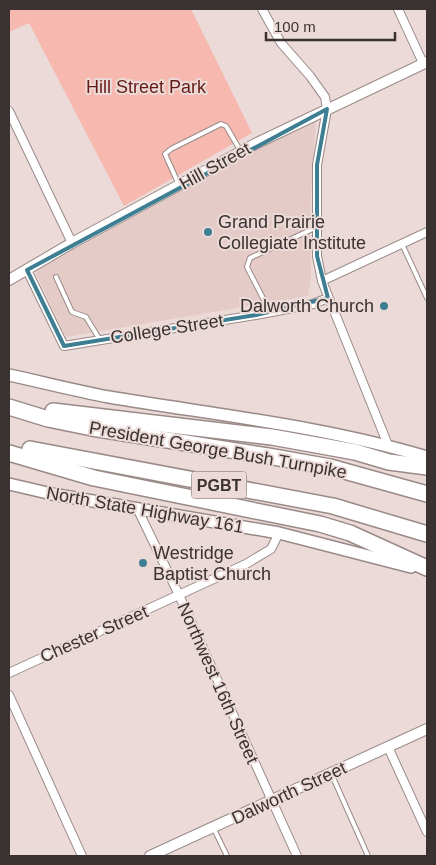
<svg xmlns="http://www.w3.org/2000/svg" width="436" height="865" viewBox="0 0 436 865" font-family="Helvetica,sans-serif">
  <rect width="100%" height="100%" fill="#ebdad7"/>
  <!-- built -->
  <path fill="#e5cbc8" d="M316,121l-6,90 1,67 -3,18 -242,41 -30,-63 2,-5 218,-121z"/>
  <!-- green -->
  <path fill="#f6b8af" d="M9,9h182l61,124 -128,73 -95,-183 -20,9z"/>
  <g fill="none" stroke-linecap="round" stroke-linejoin="round">
    <defs>
      <g id="service">
        <path d="M179,185l-14,-31 6,-5 50,-25 5,2 14,24"/>
        <path d="M402,244l25,54"/>
        <path d="M56,277l16,35 14,5 14,23"/>
        <path d="M270,312l-23,-45 3,-9 67,-31"/>
        <path d="M331,773l37,83"/>
        <path d="M213,827l14,29"/>
      </g>
      <g id="minor">
        <path d="M262,9l19,34 29,33 15,21 2,12 -10,56v91l5,25 66,164"/>
        <path d="M398,9l25,54"/>
        <path d="M9,111l63,132"/>
        <path d="M27,270l37,76 192,-31 57,-11 15,-6"/>
        <path d="M322,281l105,-49"/>
        <path d="M138,510l41,85 118,261"/>
        <path d="M9,673l237,-109 25,-15 8,-16"/>
        <path d="M9,695l73,161"/>
        <path d="M388,747l39,85"/>
      </g>
      <g id="tertiary">
        <path d="M9,280l63,-37 185,-100 170,-81"/>
        <path d="M150,856l277,-127"/>
      </g>
      <g id="secondary">
        <path d="M9,375c33,7 67,16 100,22 107,18 215,29 318,60"/>
        <path d="M9,484l43,10 227,39 132,34"/>
      </g>
      <g id="motorway">
        <path d="M9,407l39,12 44,9 176,28 62,11 97,27"/>
        <path d="M53,411l219,26 83,15 34,10 38,5"/>
        <path d="M30,449l303,57 94,28"/>
        <path d="M9,453l85,25 226,46 30,9 77,35"/>
      </g>
    </defs>
    <!-- service casing -->
    <use href="#service" stroke="#998a87" stroke-width="6"/>
    <!-- minor casing -->
    <use href="#minor" stroke="#998a87" stroke-width="10"/>
    <!-- tertiary casing -->
    <use href="#tertiary" stroke="#998a87" stroke-width="12"/>
    <!-- secondary casing -->
    <use href="#secondary" stroke="#998a87" stroke-width="14"/>
    <!-- motorway casing -->
    <use href="#motorway" stroke="#998a87" stroke-width="18"/>
    <!-- service -->
    <use href="#service" stroke="#fff" stroke-width="4"/>
    <!-- minor -->
    <use href="#minor" stroke="#fff" stroke-width="8"/>
    <!-- tertiary -->
    <use href="#tertiary" stroke="#fff" stroke-width="10"/>
    <!-- secondary -->
    <use href="#secondary" stroke="#fff" stroke-width="11"/>
    <!-- motorway -->
    <use href="#motorway" stroke="#fff" stroke-width="15"/>
  </g>
  <!-- marked area -->
  <path fill="none" stroke="#3e7e92" stroke-width="4" stroke-linejoin="round" d="M327,109l-10,56v91l11,42 -72,17 -192,31 -37,-76z"/>
  <!-- markers -->
  <g fill="#3e7e92" stroke="#ebdad7" stroke-width="2">
    <circle cx="208" cy="232" r="5"/>
    <circle cx="384" cy="306" r="5"/>
    <circle cx="143" cy="563" r="5"/>
  </g>
  <g text-anchor="middle" stroke-width="4" stroke-linejoin="round" paint-order="stroke">
    <!-- shield labels -->
    <rect fill="#ebdad7" stroke="#6e6463" stroke-width="1" x="191.5" y="471.5" width="55" height="27" rx="4"/>
    <g font-size="16" font-weight="bold" fill="#393231">
      <text x="219" y="491">PGBT</text>
    </g>
    <!-- park labels -->
    <g font-size="18" fill="#641b16" stroke="#ebdad7">
      <text x="146" y="93">Hill Street Park</text>
    </g>
    <!-- street labels -->
    <g font-size="18" fill="#393231" stroke="#ebdad7">
      <text transform="translate(215 166) rotate(-29)" y="6">Hill Street</text>
      <text transform="translate(167 329) rotate(-9)" y="6">College Street</text>
      <text transform="translate(218 450) rotate(10)" y="6">President George Bush Turnpike</text>
      <text transform="translate(145 510) rotate(10)" y="6">North State Highway 161</text>
      <text transform="translate(94 634) rotate(-24)" y="6">Chester Street</text>
      <text transform="translate(218 683) rotate(66)" y="6">Northwest 16th Street</text>
      <text transform="translate(289 793) rotate(-25)" y="6">Dalworth Street</text>
    </g>
    <!-- poi labels -->
    <g font-size="18" fill="#393231" stroke="#ebdad7" text-anchor="start">
      <text x="218" y="228">Grand Prairie<tspan x="218" dy="21">Collegiate Institute</tspan></text>
      <text x="374" y="312" text-anchor="end">Dalworth Church</text>
      <text x="153" y="559">Westridge<tspan x="153" dy="21">Baptist Church</tspan></text>
    </g>
  </g>
  <!-- border -->
  <rect width="436" height="865" fill="none" stroke="#393231" stroke-width="20"/>
  <!-- scale -->
  <path d="M266 32v8h129v-8" fill="none" stroke="#393231" stroke-width="2.5"/>
  <text x="274" y="32" font-size="15" fill="#393231" stroke="#ebdad7" stroke-width="4" paint-order="stroke">100 m</text>
</svg>
